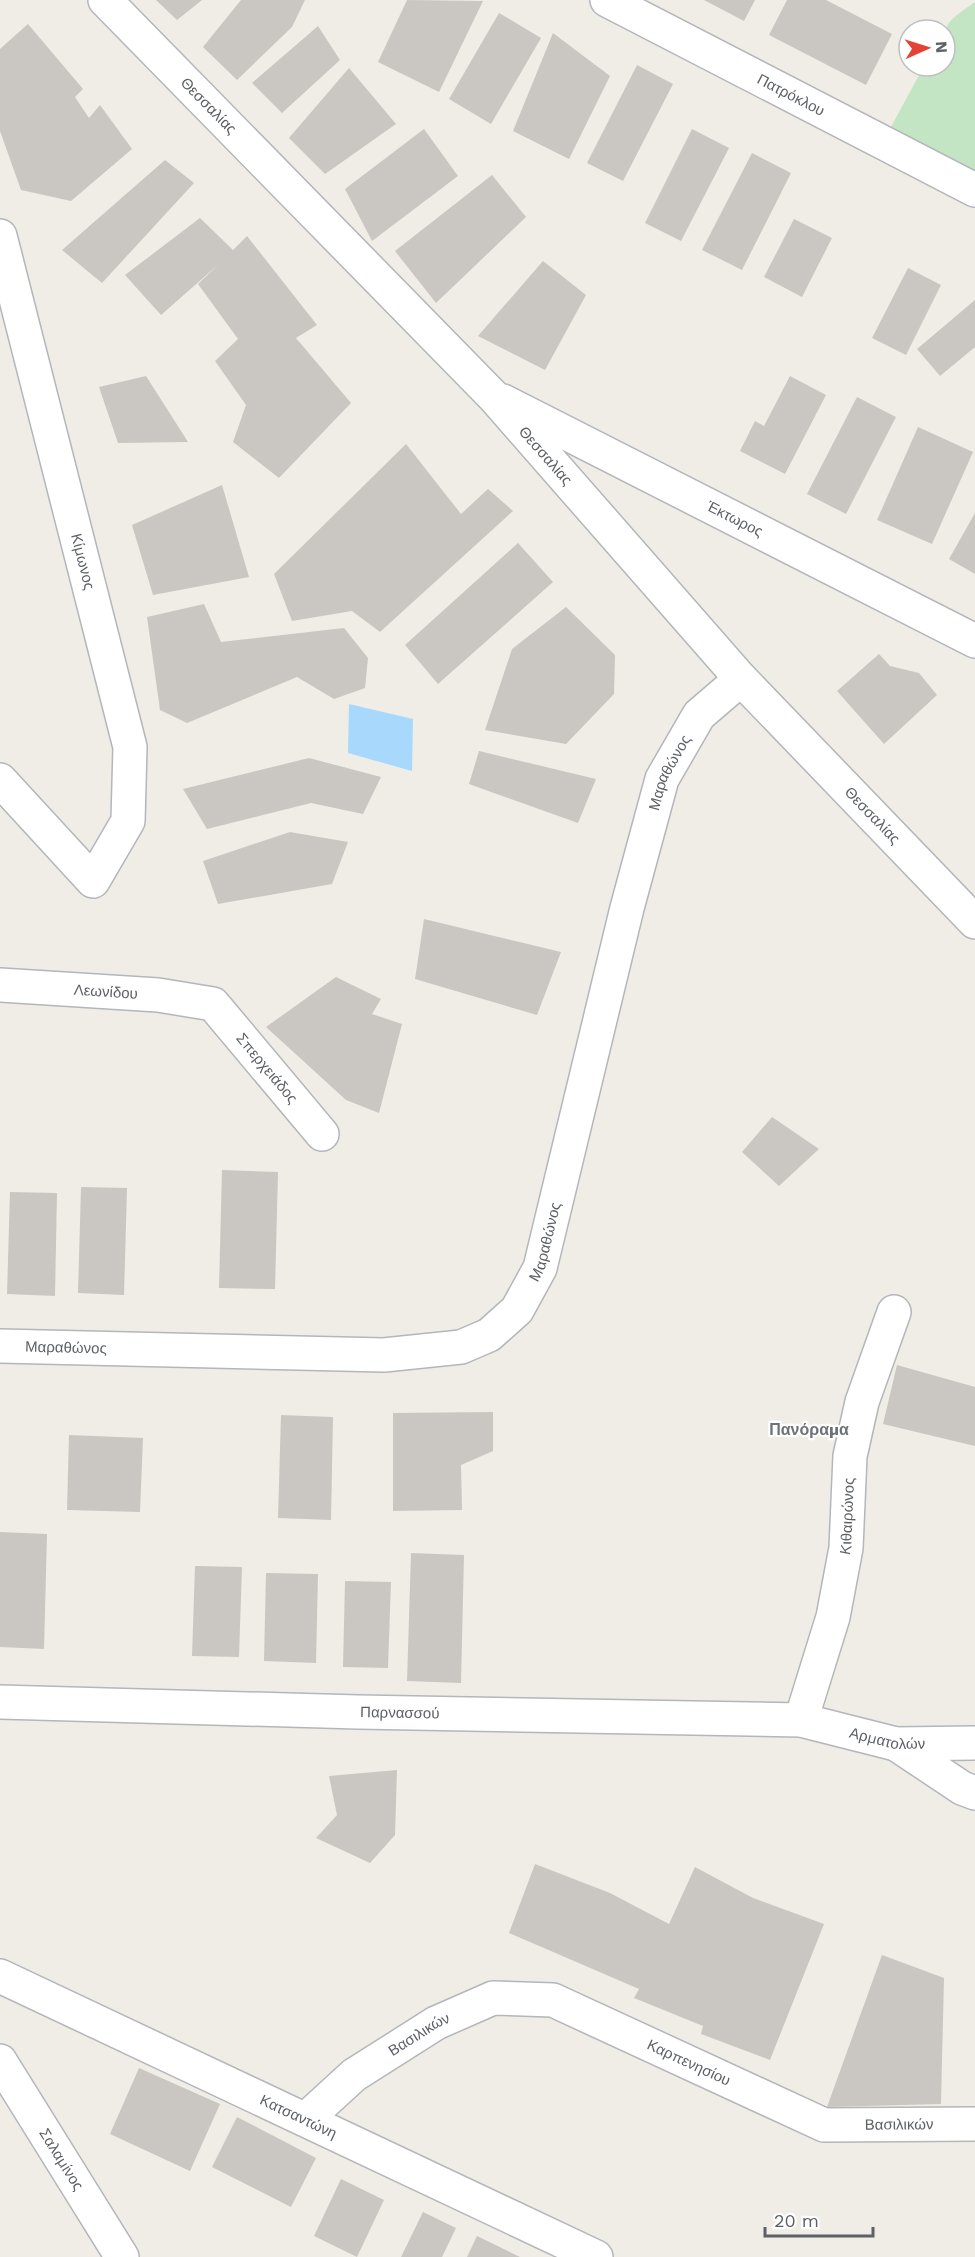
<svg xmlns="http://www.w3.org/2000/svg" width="975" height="2257" viewBox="0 0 975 2257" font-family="'Work Sans',sans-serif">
  <rect width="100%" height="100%" fill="#efede5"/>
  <!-- green -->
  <path fill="#c3e5c3" d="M975,2v175l-90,-39 39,-72h21c0,-42 -6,-39 30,-64z"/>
  <!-- water -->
  <path fill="#a8d8fc" d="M349,704l64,15 -1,52 -64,-18z"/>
  <!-- building -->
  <g fill="#cac7c2">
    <path d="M156,0h46l-25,20z"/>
    <path d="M241,0h64l-13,27 -55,53 -34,-33z"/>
    <path d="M407,0l76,1 -44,91 -61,-30z"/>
    <path d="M704,0h51l-11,21z"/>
    <path d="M787,0h39l66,34 -26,51 -97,-50z"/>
    <path d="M499,13l42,25 -50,86 -42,-25z"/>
    <path d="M28,24l55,65 -8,8 14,21 11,-13 32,44 -61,52 -50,-11 -21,-59v-82z"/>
    <path d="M318,26l22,34 -58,53 -30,-30z"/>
    <path d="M553,33l57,43 -41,83 -56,-28z"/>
    <path d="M637,65l36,19 -50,97 -36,-18z"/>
    <path d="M349,68l47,56 -71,50 -36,-36z"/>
    <path d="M424,129l34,47 -86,65 -27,-52z"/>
    <path d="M692,129l37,19 -48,93 -36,-18z"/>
    <path d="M752,153l39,20 -49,97 -40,-20z"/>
    <path d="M165,160l29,23 -92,100 -40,-33z"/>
    <path d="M492,175l34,42 -90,86 -41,-52z"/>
    <path d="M200,218l33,32 14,-14 70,89 -21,13 55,65 -72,75 -46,-36 13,-37 -31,-44 23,-22 -40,-55 21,-20 -58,51 -36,-40z"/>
    <path d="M794,219l38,19 -30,59 -38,-20z"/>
    <path d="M543,261l43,34 -41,75 -67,-34z"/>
    <path d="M908,268l33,17 -35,70 -34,-17z"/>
    <path d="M975,300v47l-35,29 -23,-27z"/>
    <path d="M146,376l42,66 -70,1 -19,-56z"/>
    <path d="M790,376l36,19 -41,79 -45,-23 15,-30 9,5z"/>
    <path d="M857,397l39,20 -50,97 -39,-20z"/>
    <path d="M918,427l55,25 -41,92 -55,-24z"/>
    <path d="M406,444l55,70 27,-25 25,22 -133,121 -28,-21 -60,10 -18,-47z"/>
    <path d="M222,485l27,92 -96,18 -21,-70z"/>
    <path d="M975,513v61l-26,-15z"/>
    <path d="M518,543l35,39 -115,102 -33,-39z"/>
    <path d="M204,604l17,38 123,-14 24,30 -3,30 -31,11 -37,-22 -110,46 -27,-13 -13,-93z"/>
    <path d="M566,607l49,48 -1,39 -48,50 -81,-14 27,-81z"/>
    <path d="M879,654l11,12 29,7 18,22 -53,49 -47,-53z"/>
    <path d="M479,751l117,28 -18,44 -109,-39z"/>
    <path d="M309,758l72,19 -18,37 -52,-11 -104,26 -24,-40z"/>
    <path d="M290,832l58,10 -16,42 -114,20 -15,-43z"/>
    <path d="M424,919l137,33 -24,63 -122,-36z"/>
    <path d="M336,977l45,22 -9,15 30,10 -23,89 -33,-13 -80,-73z"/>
    <path d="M772,1117l47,32 -40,37 -37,-34z"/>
    <path d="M222,1170l56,2 -3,117 -56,-1z"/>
    <path d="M81,1187l46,1 -3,107 -46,-2z"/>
    <path d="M10,1192l47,1 -2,103 -48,-2z"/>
    <path d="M897,1365l78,22v59l-92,-22z"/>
    <path d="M493,1412v39l-32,14 1,45 -69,1v-98z"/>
    <path d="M281,1415l52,2 -2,103 -53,-2z"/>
    <path d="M69,1435l74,3 -3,74 -73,-2z"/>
    <path d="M0,1532l47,2 -3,115 -44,-2z"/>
    <path d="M411,1553l53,2 -3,128 -54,-2z"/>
    <path d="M195,1566l47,1 -3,90 -47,-1z"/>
    <path d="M266,1573l52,1 -2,89 -52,-2z"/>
    <path d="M345,1581l46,1 -3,86 -45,-1z"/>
    <path d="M397,1770l-2,65 -25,28 -54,-25 21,-23 -8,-39z"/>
    <path d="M535,1864l75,29 59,31 26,-57 58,31 71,26 -54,136 -69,-26 2,-8 -69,-28 5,-9 -130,-56z"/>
    <path d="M882,1955l62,23 -3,126 -114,3z"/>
    <path d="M139,2068l81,36 -30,67 -80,-37z"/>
    <path d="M237,2117l79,41 -25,49 -79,-40z"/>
    <path d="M341,2179l43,21 -27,57 -43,-21z"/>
    <path d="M423,2212l33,16 -14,29h-41z"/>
    <path d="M477,2236l43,21h-53z"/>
  </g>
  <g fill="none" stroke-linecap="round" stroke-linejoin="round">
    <defs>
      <g id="minor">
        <path id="s1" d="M105,0l389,397 247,282 234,243"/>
        <path id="s2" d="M607,0l368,190"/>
        <path id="s3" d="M0,236l130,511 -2,74 -35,60 -93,-101"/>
        <path id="s4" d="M503,401l472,240"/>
        <path id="s5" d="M0,985l158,10 55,9 109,130"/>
        <path id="s6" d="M0,1346l384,9 77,-8 28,-12 28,-25 23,-42 87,-360 35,-129 37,-64 42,-36"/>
        <path id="s7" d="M0,1702l358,10 443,8 95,24 79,-1"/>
        <path id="s8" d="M801,1720l32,-103 13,-69 4,-92 12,-54 32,-90"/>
        <path d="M896,1744l66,44 13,5"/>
        <path id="s9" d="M0,1976l596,281"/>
        <path id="s10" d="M0,2061l122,196"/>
        <path id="s11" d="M306,2119l48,-44 82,-52 57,-25 60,2 271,125 151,-1"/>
      </g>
    </defs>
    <!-- minor casing -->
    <use href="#minor" stroke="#b3b6ba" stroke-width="36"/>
    <!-- minor -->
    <use href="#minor" stroke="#fff" stroke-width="33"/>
  </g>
  <g text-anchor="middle" stroke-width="4.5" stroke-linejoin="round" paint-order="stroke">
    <!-- street labels -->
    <g font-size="15" fill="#5d6165" stroke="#fff">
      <text dy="5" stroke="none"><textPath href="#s2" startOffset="207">Πατρόκλου</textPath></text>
      <text dy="5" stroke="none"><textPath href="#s1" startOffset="148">Θεσσαλίας</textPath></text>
      <text dy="5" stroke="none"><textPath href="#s1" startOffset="634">Θεσσαλίας</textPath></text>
      <text dy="5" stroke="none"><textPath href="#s4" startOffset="260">Έκτωρος</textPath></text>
      <text dy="5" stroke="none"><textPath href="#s3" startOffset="336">Κίμωνος</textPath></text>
      <text dy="5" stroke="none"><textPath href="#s6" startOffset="1090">Μαραθώνος</textPath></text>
      <text dy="5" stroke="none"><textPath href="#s1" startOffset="1120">Θεσσαλίας</textPath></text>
      <text dy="5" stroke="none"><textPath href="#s5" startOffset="106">Λεωνίδου</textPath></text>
      <text dy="5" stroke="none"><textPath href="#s5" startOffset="298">Σπερχειάδος</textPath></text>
      <text dy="5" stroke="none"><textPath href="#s6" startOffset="604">Μαραθώνος</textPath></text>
      <text dy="5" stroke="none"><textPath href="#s6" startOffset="66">Μαραθώνος</textPath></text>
      <text dy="5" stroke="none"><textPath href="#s8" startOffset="210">Κιθαιρώνος</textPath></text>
      <text dy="5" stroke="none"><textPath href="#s7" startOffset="400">Παρνασσού</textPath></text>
      <text dy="5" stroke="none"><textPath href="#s7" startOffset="890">Αρματολών</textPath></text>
      <text dy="5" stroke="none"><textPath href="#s11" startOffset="142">Βασιλικών</textPath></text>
      <text dy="5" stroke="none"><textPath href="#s11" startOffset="434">Καρπενησίου</textPath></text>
      <text dy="5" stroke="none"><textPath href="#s9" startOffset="330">Κατσαντώνη</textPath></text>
      <text dy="5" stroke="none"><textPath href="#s11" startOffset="658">Βασιλικών</textPath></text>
      <text dy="5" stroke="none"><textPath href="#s10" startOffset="116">Σαλαμίνος</textPath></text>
    </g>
    <!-- neighbourhood labels -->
    <g font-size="16" font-weight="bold" fill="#6e7377" stroke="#fff">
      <text x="809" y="1435">Πανόραμα</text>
    </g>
  </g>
  <!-- north arrow -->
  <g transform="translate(927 48) rotate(87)"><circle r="28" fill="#ffffff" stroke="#bec0c1" stroke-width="1.5"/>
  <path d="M0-4.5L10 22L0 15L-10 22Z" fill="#e44236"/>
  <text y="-9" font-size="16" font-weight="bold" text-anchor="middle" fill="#5d6165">N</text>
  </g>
  <!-- scale -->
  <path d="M765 2227v9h108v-9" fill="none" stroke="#5d6165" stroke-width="3"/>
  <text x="774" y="2227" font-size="18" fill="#5d6165" stroke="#ffffff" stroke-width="4.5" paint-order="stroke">20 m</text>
</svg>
